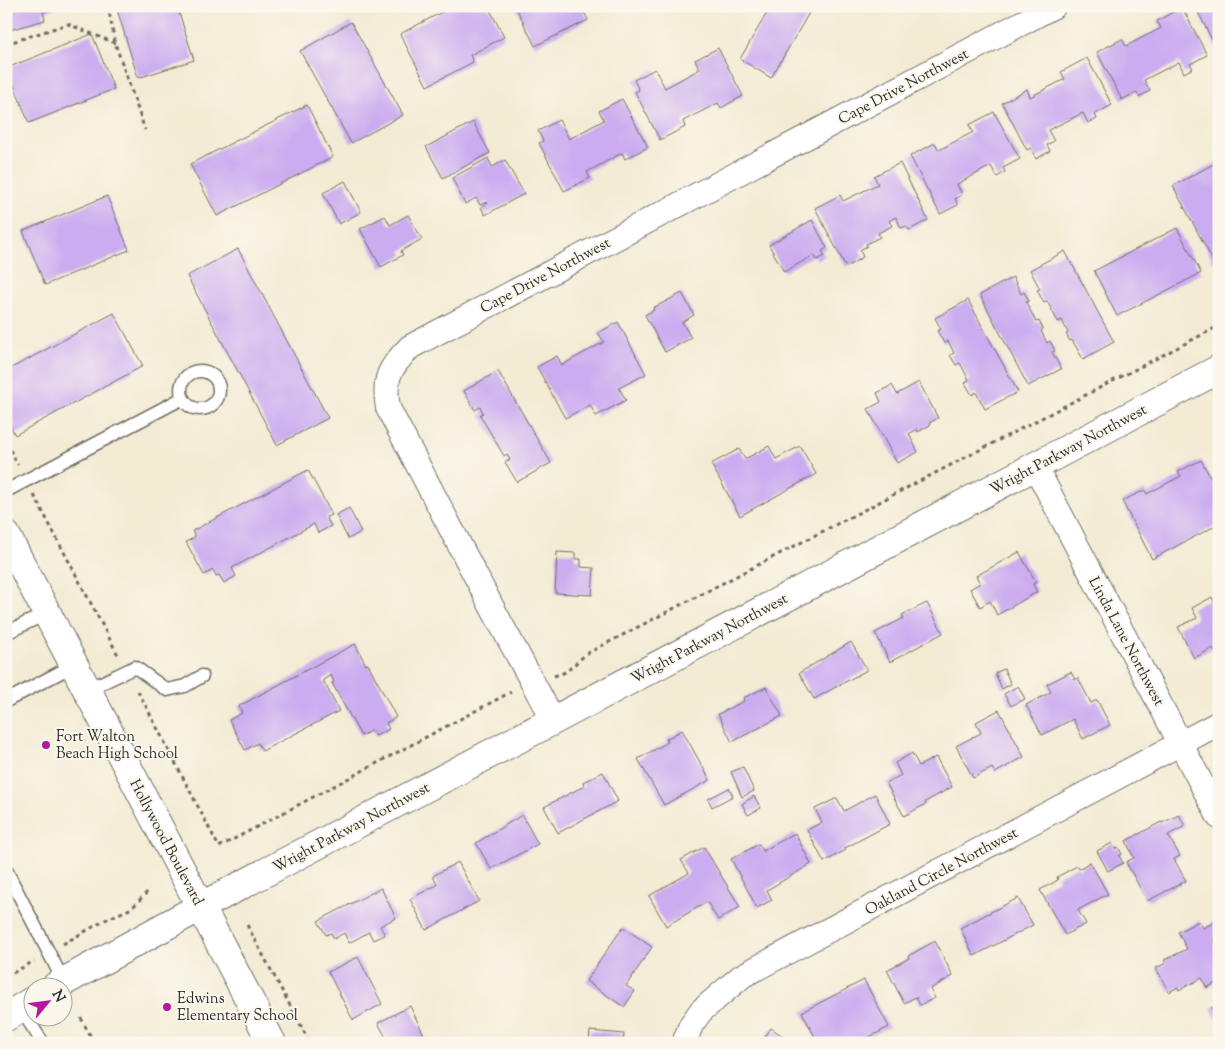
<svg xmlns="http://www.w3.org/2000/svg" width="1225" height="1049" viewBox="0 0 1225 1049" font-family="'Sorts Mill Goudy',serif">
  <rect width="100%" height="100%" fill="#fbf7ec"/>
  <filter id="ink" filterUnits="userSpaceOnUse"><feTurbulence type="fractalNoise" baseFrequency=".02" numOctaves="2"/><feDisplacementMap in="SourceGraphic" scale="10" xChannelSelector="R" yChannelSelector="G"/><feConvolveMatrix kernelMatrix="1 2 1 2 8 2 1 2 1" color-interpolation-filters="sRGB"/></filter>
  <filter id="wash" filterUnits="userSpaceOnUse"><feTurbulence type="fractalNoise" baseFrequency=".0096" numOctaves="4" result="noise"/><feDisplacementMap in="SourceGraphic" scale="20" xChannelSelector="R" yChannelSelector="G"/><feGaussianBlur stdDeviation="1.12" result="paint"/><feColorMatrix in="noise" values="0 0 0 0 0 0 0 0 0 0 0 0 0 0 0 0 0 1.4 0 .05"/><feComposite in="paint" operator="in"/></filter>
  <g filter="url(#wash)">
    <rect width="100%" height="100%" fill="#f3ebd4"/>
    <g id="blocks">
      <!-- building -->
      <g fill="#cbacf0">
        <path d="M6,6h55v1l-18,5 2,8 -39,11z"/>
        <path d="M116,6h61l17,54 -56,18z"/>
        <path d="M442,6h46l16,31 -34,18 3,7 -46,24 -27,-52 44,-23z"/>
        <path d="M515,6h66l7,14 -53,26z"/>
        <path d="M771,6h42l-42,72 -31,-19z"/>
        <path d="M1195,6h24v43l-2,1z"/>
        <path d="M1182,7l25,48 -17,9 3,4 -9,5 -5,-11 -35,18 6,11 -11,6 -3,-5 -14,8 -25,-48 25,-13 4,7 35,-18 -4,-7z"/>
        <path d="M351,22l52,93 -52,28 -51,-92z"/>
        <path d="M92,34l22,55 -85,34 -22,-55z"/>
        <path d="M718,48l25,48 -22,12 -3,-5 -35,18 2,6 -25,13 -25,-48 4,-2 -5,-10 21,-11 10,19 35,-19 -5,-9z"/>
        <path d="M1087,58l25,47 -17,9 2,5 -9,4 -5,-10 -35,17 6,11 -7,4 3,6 -14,8 -5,-11 -4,2 -25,-47 25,-14 3,8 35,-18 -4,-7z"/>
        <path d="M622,99l26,48 -23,12 -3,-6 -35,19 3,6 -26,13 -25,-48 4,-2 -5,-10 21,-11 10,19 35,-19 -5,-9z"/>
        <path d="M307,105l26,52 -116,59 -27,-52z"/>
        <path d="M994,112l26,47 -17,9 2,4 -8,5 -6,-11 -34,18 5,11 -7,4 3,6 -18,9 -30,-58 25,-13 4,7 34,-18 -4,-7z"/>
        <path d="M473,122l17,31 -47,25 -17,-31z"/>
        <path d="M488,158l4,9 13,-7 19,34 -39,21 -4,-8 7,-4 -1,-1 -7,3 -4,-7 -11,6 -13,-26z"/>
        <path d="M1219,161v111l-46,-86z"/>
        <path d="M900,163l28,57 -19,10 -3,-4 -5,2 -5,-11 -7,4 3,5 -14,7 2,4 -14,7 1,2 -7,4 3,7 -17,10 -31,-59 25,-13 3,6 35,-17 -4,-8z"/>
        <path d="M345,181l16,31 -22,12 -16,-31z"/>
        <path d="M107,196l22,54 -84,35 -22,-54z"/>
        <path d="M408,215l14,24 -21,12 2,4 -22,12 -21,-38 25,-13 5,9z"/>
        <path d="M812,220l15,28 -5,3 3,5 -8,4 -3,-5 -30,17 -15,-27z"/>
        <path d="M1177,228l24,45 -84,43 -23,-45z"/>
        <path d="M238,249l90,169 -51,27 -90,-169z"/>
        <path d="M1065,251l49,91 -31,17 -11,-19 -2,1 -4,-7 2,-1 -6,-13 -4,2 -11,-21 -3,2 -7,-13 3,-1 -10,-19z"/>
        <path d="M1013,277l8,17 3,-2 5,9 -3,1 10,20 3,-1 4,8 -2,2 6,12 3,-2 5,10 -3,1 9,17 -33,17 -48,-91z"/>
        <path d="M682,293l12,22 -12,7 9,16 -26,14 -20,-37 9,-5 -1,-2z"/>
        <path d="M968,300l50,92 -33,17 -9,-17 -4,3 -7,-12 4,-3 -9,-17 -4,2 -6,-10 4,-2 -6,-12 -4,2 -7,-12 4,-2 -6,-11z"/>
        <path d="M114,313l29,53 -128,69 -9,-17v-47z"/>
        <path d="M618,322l28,52 -27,14 7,12 -30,16 -6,-11 -25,13 -28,-51 20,-11 5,9 42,-23 -6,-9z"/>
        <path d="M498,371l53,92 -34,19 -12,-20 5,-2 -3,-6 -3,2 -24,-41 3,-2 -3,-6 -5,3 -11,-19z"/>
        <path d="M919,382l19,36 -9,5 1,2 -12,7 -1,-3 -8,5 9,18 -21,11 -29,-54 13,-7 -4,-9 15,-8 5,9z"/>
        <path d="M769,446l7,13 24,-13 16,28 -76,42 -29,-52 28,-15 6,10z"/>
        <path d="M1201,460l18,33v31l-67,35 -30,-58 23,-11 2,4 34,-18 -3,-4z"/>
        <path d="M308,470l24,45 -6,2 5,9 -13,7 -4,-9 -82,44 4,8 -12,7 -5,-8 -3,1 -3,-6 -9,5 -18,-33 9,-5 -3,-6z"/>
        <path d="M349,508l12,24 -13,7 -12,-24z"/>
        <path d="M557,552l18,1v6h6v8l13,1 -2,27 -37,-2z"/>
        <path d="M1019,552l17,30 -3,2 4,8 -40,23 -7,-14 -10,6 -10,-18 10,-6 -4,-7z"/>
        <path d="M1212,597l5,11 2,-1v43l-4,2 -2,-4 -19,10 -16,-31 19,-9 -5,-10z"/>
        <path d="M927,603l16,30 -53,29 -15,-29 29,-15 -2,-3z"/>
        <path d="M851,642l16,28 -53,29 -15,-26z"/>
        <path d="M355,644l11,21 2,-1 28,53 -10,6 3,6 -13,7 -4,-6 -11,6 -29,-53 2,-1 -3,-7 -8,5 16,31 -77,40 -4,-8 -13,7 -16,-30 13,-7 -3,-7z"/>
        <path d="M1004,669l7,15 -9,5 -7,-16z"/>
        <path d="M1071,672l4,8 3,-2 13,25 6,-3 13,25 -27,14 -10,-20 -31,16 -16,-30 25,-13 -4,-8z"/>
        <path d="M1018,686l7,13 -14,7 -7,-12z"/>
        <path d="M766,687l16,29 -50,26 -14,-28 26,-13 -1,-3z"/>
        <path d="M999,710l25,47 -29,16 -3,-5 -19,10 -17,-32 25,-13 -5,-11z"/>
        <path d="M682,730l28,50 -46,25 -26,-46 30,-17 -2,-3z"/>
        <path d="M912,753l7,13 17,-9 16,30 -27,15 1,2 -22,12 -18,-33 15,-8 -6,-12z"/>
        <path d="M743,767l11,24 -12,6 -11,-25z"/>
        <path d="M603,772l15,29 -60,32 -14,-26 40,-21 -1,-4z"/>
        <path d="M729,788l4,8 -21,11 -4,-8z"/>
        <path d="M875,794l15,30 -45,24 1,2 -22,12 -17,-32 15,-8 -7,-13 22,-11 7,13z"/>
        <path d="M754,796l7,12 -13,7 -6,-11z"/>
        <path d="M522,815l16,29 -47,25 -15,-26z"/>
        <path d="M1179,815l6,11 -17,9 12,21 -6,3 12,22 -39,20 -21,-39 8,-4 -8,-17 35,-19 1,1z"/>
        <path d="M795,833l16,31 -44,26 5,10 -15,8 -26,-49 28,-15 4,7z"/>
        <path d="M1112,843l3,6 3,-2 4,7 -3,2 4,7 -15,8 -11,-20z"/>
        <path d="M704,847l36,60 -22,13 -11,-18 -41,24 -17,-30 40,-23 -8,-13z"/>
        <path d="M458,862l21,39 -53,29 -16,-31 27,-14 -4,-9z"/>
        <path d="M1090,862l18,32 -30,16 8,14 -21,11 -25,-45 18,-10 -1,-3 20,-11 2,3z"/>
        <path d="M381,888l15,30 -16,8 5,9 -12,5 -4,-8 -20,11 -5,-10 -10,6 -3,-6 -5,2 -8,-14z"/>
        <path d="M1018,898l15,27 -59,31 -14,-28z"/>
        <path d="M1199,921l4,7 14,-7 2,4v10l-6,3 6,12 -2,7 2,24 -12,7 -5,-10 -23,12 -1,-3 -9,5 -13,-24 10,-5 -2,-3 23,-11 -9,-17z"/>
        <path d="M623,927l29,20 -26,39 9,5 -11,16 -38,-26z"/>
        <path d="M935,941l18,35 -23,13 5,9 -15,7 -4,-8 -12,6 -17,-33 22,-12 -1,-2z"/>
        <path d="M358,957l24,47 -29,16 -25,-48z"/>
        <path d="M864,980l25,47 -31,16h-40l-16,-31z"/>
        <path d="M1219,1004v19l-8,-15z"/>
        <path d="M410,1006l18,37h-39l-11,-20z"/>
        <path d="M771,1028l22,15h-32z"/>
        <path d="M590,1031l34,3 -1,9h-34z"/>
      </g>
    </g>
  </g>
  <g filter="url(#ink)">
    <use href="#blocks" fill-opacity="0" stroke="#716e66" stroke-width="1"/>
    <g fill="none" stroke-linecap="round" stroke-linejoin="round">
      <defs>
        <g id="lane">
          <circle cx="200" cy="390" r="19"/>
          <path d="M6,491l177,-93"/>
          <path d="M6,633l41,-20"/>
          <path d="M87,690l48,-23 32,23 18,-4 17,-10"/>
          <path d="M6,701l68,-36"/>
          <path d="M6,870l58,112"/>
          <path d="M20,1008l23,35"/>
        </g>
        <g id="street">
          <path d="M1035,466l184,351"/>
          <path d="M553,720l-58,-107 -107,-205c-5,-29 1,-40 22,-61l644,-341"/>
          <path d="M684,1043l7,-18 10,-14 41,-35 477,-253"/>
        </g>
        <g id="secondary">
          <path d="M6,535l266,508"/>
          <path d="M56,986l144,-79 1019,-538"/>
          <path d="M6,1017l26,-16"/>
        </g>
      </defs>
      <!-- lane casing -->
      <use href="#lane" stroke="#716e66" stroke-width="15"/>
      <!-- street casing -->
      <use href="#street" stroke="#716e66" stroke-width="26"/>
      <!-- secondary casing -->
      <use href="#secondary" stroke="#716e66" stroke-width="30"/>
      <!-- path -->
      <g stroke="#716e66" stroke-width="3" stroke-dasharray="4 4" stroke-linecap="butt">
        <path d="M108,6l7,37 30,87"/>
        <path d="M6,44l62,-20 47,19"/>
        <path d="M6,443l12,22"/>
        <path d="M34,495l84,160"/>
        <path d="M554,676l12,-4 20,-18 633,-328"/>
        <path d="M138,691l81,156 292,-155"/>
        <path d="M247,925l63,118"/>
        <path d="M63,944l44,-25 25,-11 18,-19"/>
        <path d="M6,977l28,-16"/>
        <path d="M81,1018l13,25"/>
      </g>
      <!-- lane -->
      <use href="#lane" stroke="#fff" stroke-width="12"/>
      <!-- street -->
      <use href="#street" stroke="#fff" stroke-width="24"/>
      <!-- secondary -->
      <use href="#secondary" stroke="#fff" stroke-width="28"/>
    </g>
  </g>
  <!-- markers -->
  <g fill="#b5179e" stroke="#fbf7ec" stroke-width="2">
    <circle cx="46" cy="745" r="5"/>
    <circle cx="167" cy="1007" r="5"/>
  </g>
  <g text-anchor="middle" stroke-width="4" stroke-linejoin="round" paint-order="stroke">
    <!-- street labels -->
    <g font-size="15" fill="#2b2b2b" stroke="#fbf7ec">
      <text transform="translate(903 86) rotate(-28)" y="5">Cape Drive Northwest</text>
      <text transform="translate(545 275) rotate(-28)" y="5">Cape Drive Northwest</text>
      <text transform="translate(1068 449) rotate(-28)" y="5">Wright Parkway Northwest</text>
      <text transform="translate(709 638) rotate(-28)" y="5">Wright Parkway Northwest</text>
      <text transform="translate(1127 641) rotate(62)" y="5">Linda Lane Northwest</text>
      <text transform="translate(351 827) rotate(-28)" y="5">Wright Parkway Northwest</text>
      <text transform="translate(167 842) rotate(62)" y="5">Hollywood Boulevard</text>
      <text transform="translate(941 871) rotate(-28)" y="5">Oakland Circle Northwest</text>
    </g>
    <!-- poi labels -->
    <g font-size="15" fill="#2b2b2b" stroke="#fbf7ec" text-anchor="start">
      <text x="56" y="741">Fort Walton<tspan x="56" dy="17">Beach High School</tspan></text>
      <text x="177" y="1003">Edwins<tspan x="177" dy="17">Elementary School</tspan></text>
    </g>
  </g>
  <!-- margin -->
  <rect width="1225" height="1049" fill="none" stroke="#fbf7ec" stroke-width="25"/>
  <!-- north arrow -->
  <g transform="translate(48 1002) rotate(61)"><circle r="24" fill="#fbf7ec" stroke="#a8a59f"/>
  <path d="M0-4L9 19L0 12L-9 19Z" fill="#b5179e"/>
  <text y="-8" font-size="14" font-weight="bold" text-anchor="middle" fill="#2b2b2b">N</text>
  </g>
</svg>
